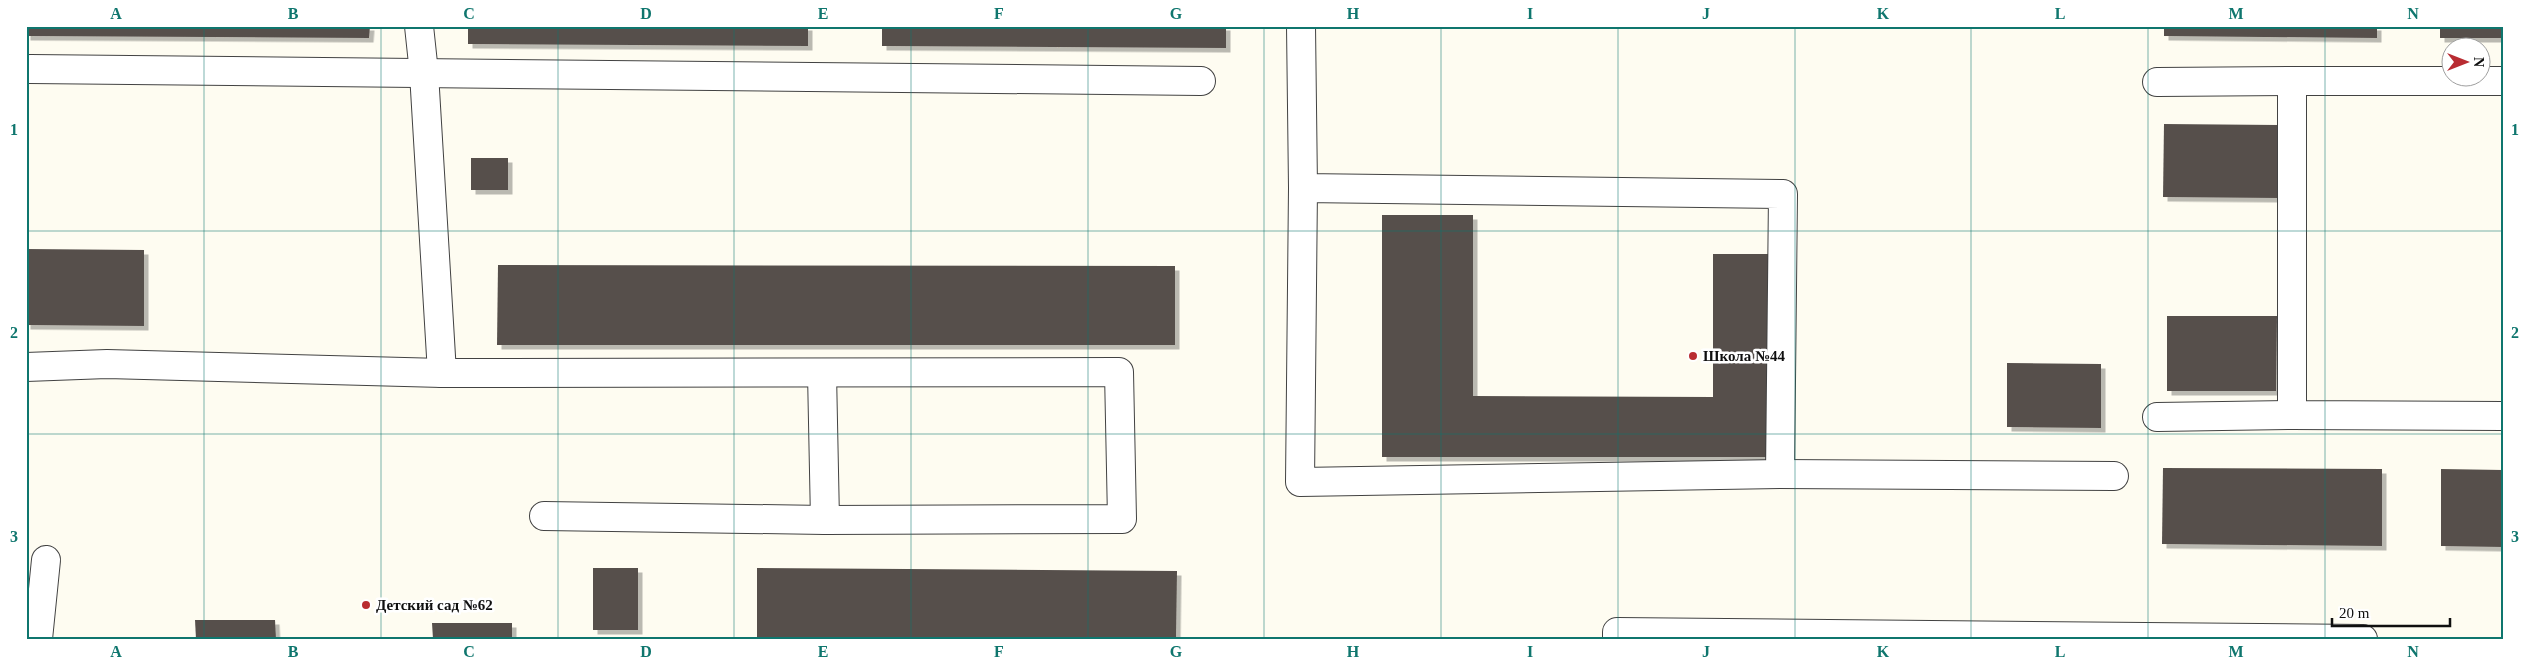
<svg xmlns="http://www.w3.org/2000/svg" width="2529" height="665" viewBox="0 0 2529 665" font-family="'Times New Roman',serif">
  <defs>
    <filter id="shadow"><feDropShadow dx="4.5" dy="4.5" stdDeviation="0" flood-color="#0004"/></filter>
  </defs>
  <rect width="100%" height="100%" fill="#fefcf1"/>
  <!-- building -->
  <g fill="#57504c" filter="url(#shadow)">
    <path d="M26,26h344l-1,12 -343,-2z"/>
    <path d="M468,26h340v20l-340,-2z"/>
    <path d="M882,26h344v22l-344,-2z"/>
    <path d="M2164,26h213v12l-213,-2z"/>
    <rect x="2440" y="26" width="63" height="12"/>
    <path d="M2164,124l114,1v73l-115,-1z"/>
    <rect x="471" y="158" width="37" height="32"/>
    <path d="M1382,215h91v181l240,1v-143h60l-1,203h-390z"/>
    <path d="M26,249l118,1v76l-118,-1z"/>
    <path d="M498,265l677,1v79h-678z"/>
    <path d="M2167,316h110l-1,75h-109z"/>
    <path d="M2007,363l94,1v64l-94,-1z"/>
    <path d="M2163,468l219,1v77l-220,-2z"/>
    <path d="M2441,469l62,1v77l-62,-1z"/>
    <rect x="593" y="568" width="45" height="62"/>
    <path d="M757,568l420,3 -1,68h-419z"/>
    <path d="M195,620h80l1,19h-80z"/>
    <path d="M432,623h80v16h-79z"/>
  </g>
  <g fill="none" stroke-linecap="round" stroke-linejoin="round">
    <defs>
      <g id="minor">
        <path d="M419,26l5,47 18,300"/>
        <path d="M1301,26l2,162 -3,294 480,-8 3,-280 -480,-6"/>
        <path d="M30,69l1171,12"/>
        <path d="M2503,81h-211v334l211,1"/>
        <path d="M2157,82l135,-1"/>
        <path d="M26,367l81,-3 335,9 677,-1 3,147 -297,1 -281,-4"/>
        <path d="M822,373l3,147"/>
        <path d="M2157,417l135,-2"/>
        <path d="M1780,474l334,2"/>
        <path d="M38,639l8,-79"/>
        <path d="M1617,639v-7l746,7"/>
      </g>
    </defs>
    <!-- minor casing -->
    <use href="#minor" stroke="#424242" stroke-width="30"/>
    <!-- minor -->
    <use href="#minor" stroke="#fff" stroke-width="28"/>
  </g>
  <!-- grid -->
  <path fill="none" stroke="#0f766e" stroke-width="1" stroke-opacity="0.55" d="M204,26v613M381,26v613M558,26v613M734,26v613M911,26v613M1088,26v613M1264,26v613M1441,26v613M1618,26v613M1795,26v613M1971,26v613M2148,26v613M2325,26v613M26,231h2477M26,434h2477"/>
  <!-- markers -->
  <g fill="#b92c32" stroke="#fff" stroke-width="2">
    <circle cx="1693" cy="356" r="5"/>
    <circle cx="366" cy="605" r="5"/>
  </g>
  <g text-anchor="middle" stroke-width="5" stroke-linejoin="round" paint-order="stroke">
    <!-- poi labels -->
    <g font-size="15" font-weight="bold" fill="#0f0f0f" stroke="#fff" text-anchor="start">
      <text x="1703" y="361">Школа №44</text>
      <text x="376" y="610">Детский сад №62</text>
    </g>
  </g>
  <!-- border -->
  <rect width="2529" height="665" fill="none" stroke="#ffffff" stroke-width="55"/>
  <!-- north arrow -->
  <g transform="translate(2466 62) rotate(90)"><circle r="24" fill="#ffffff" stroke="#9f9f9f"/>
  <path d="M0-4L9 19L0 12L-9 19Z" fill="#b92c32"/>
  <text y="-8" font-size="14" font-weight="bold" text-anchor="middle" fill="#0f0f0f">N</text>
  </g>
  <!-- scale -->
  <path d="M2332 618v8h118v-8" fill="none" stroke="#0f0f0f" stroke-width="2.5"/>
  <text x="2339" y="618" font-size="15" fill="#0f0f0f" stroke="#ffffff" stroke-width="4" paint-order="stroke">20 m</text>
  <rect x="28" y="28" width="2474" height="610" fill="none" stroke="#0f766e" stroke-width="2"/>
  <g font-size="16" text-anchor="middle" font-weight="bold" fill="#0f766e">
    <text x="116" y="19">A</text>
    <text x="293" y="19">B</text>
    <text x="469" y="19">C</text>
    <text x="646" y="19">D</text>
    <text x="823" y="19">E</text>
    <text x="999" y="19">F</text>
    <text x="1176" y="19">G</text>
    <text x="1353" y="19">H</text>
    <text x="1530" y="19">I</text>
    <text x="1706" y="19">J</text>
    <text x="1883" y="19">K</text>
    <text x="2060" y="19">L</text>
    <text x="2236" y="19">M</text>
    <text x="2413" y="19">N</text>
    <text x="14" y="135">1</text>
    <text x="2515" y="135">1</text>
    <text x="14" y="338">2</text>
    <text x="2515" y="338">2</text>
    <text x="14" y="542">3</text>
    <text x="2515" y="542">3</text>
    <text x="116" y="657">A</text>
    <text x="293" y="657">B</text>
    <text x="469" y="657">C</text>
    <text x="646" y="657">D</text>
    <text x="823" y="657">E</text>
    <text x="999" y="657">F</text>
    <text x="1176" y="657">G</text>
    <text x="1353" y="657">H</text>
    <text x="1530" y="657">I</text>
    <text x="1706" y="657">J</text>
    <text x="1883" y="657">K</text>
    <text x="2060" y="657">L</text>
    <text x="2236" y="657">M</text>
    <text x="2413" y="657">N</text>
  </g>
</svg>
